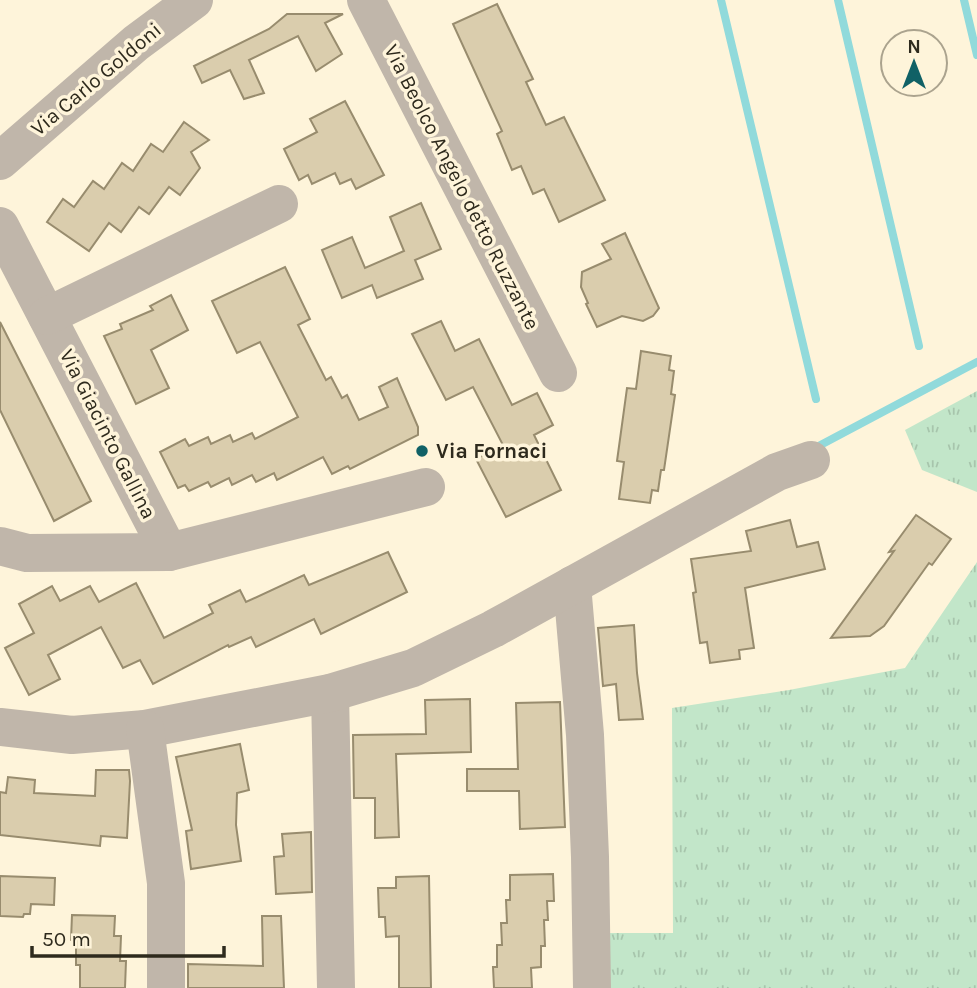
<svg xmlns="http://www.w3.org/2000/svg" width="977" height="988" viewBox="0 0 977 988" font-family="Karla,sans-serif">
  <defs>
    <pattern id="grass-tufts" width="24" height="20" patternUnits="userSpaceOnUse" patternTransform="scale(1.75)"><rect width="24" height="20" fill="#c2e6c9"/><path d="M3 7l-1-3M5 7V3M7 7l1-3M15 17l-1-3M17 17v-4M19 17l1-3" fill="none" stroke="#a7c5ac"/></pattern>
  </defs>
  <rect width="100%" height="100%" fill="#fef4da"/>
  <!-- grass -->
  <g fill="url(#grass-tufts)">
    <path d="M977,391v101l-55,-22 -17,-40z"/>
    <path d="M977,562v426h-377v-55h73l-1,-225 117,-18 116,-22z"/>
  </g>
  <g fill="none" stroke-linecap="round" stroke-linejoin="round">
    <!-- stream -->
    <g stroke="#91dadb" stroke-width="8">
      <path d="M721,0l95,399"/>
      <path d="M838,0l81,346"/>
      <path d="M964,0l13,55"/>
      <path d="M813,449l164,-87"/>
    </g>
  </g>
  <!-- building -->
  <g fill="#dacdad" stroke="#988c6e" stroke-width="2">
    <path d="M497,4l36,75 -7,3 20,43 18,-8 41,83 -46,22 -15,-33 -11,5 -12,-28 -9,4 -15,-36 5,-3 -49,-107z"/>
    <path d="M287,14h56l-18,9 17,31 -26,17 -18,-35 -49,24 15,33 -20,6 -14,-29 -28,13 -8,-17 75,-37z"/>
    <path d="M345,101l39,74 -28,14 -5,-10 -11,5 -5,-11 -23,11 -4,-9 -9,5 -15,-31 33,-17 -7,-13z"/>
    <path d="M184,122l25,18 -18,12 9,16 -20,27 -11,-8 -20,27 -10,-7 -18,25 -12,-9 -20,28 -42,-29 16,-23 11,8 19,-26 11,8 18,-26 11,8 18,-27 12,8z"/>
    <path d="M421,203l20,46 -26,11 8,19 -46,19 -5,-13 -30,13 -20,-48 30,-13 13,31 39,-17 -14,-34z"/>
    <path d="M625,233l34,75 -6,8 -10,5 -21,-5 -25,11 -11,-23 2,-1 -7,-16 1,-15 29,-13 -9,-15z"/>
    <path d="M285,267l25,52 -12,6 28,55 5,-3 11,21 5,-3 12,25 29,-13 -9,-20 18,-9 21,49v8l-68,34 -2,-3 -16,8 -9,-17 -46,23 -3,-7 -18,9 -4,-7 -20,10 -3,-7 -18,9 -3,-5 -19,9 -4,-6 -7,3 -18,-36 25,-13 4,7 19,-9 3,7 19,-9 3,7 19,-9 3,6 43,-22 -38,-75 -23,11 -25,-52z"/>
    <path d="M171,295l17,35 -37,20 18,38 -33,16 -32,-68 18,-7 -2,-5 33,-14 -3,-4z"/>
    <path d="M441,321l14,30 24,-12 33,66 25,-12 16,32 -19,10 27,55 -55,27 -30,-58 27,-14 -30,-58 -27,13 -34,-66z"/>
    <path d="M0,322l91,179 -37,20 -54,-111z"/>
    <path d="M641,351l30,5 -2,14 5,1 -3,23 4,1 -11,75h-3l-3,21 -6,-1 -2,13 -31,-4 5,-37 -7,-1 10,-73 9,1z"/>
    <path d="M916,515l35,24 -19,26 -3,-2 -45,63 -14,10 -39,2 63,-87 -5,1z"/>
    <path d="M790,520l7,27 21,-5 7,27 -80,19 9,60 -15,2 1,9 -30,4 -3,-21 -7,1 -7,-50 3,-1 -5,-33 60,-8 -5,-20z"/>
    <path d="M388,552l19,40 -86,42 -7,-15 -58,28 -5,-10 -22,10 -1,-2 -75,39 -13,-24 -17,8 -22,-41 -53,28 12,24 -31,16 -24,-47 29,-15 -15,-29 33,-18 8,15 30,-15 9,16 37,-19 28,55 49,-25 -4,-8 31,-15 6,12 58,-27 5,10z"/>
    <path d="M634,625l3,48 6,46 -24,1 -3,-36 -13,2 -5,-58z"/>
    <path d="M470,699l1,53 -75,2 3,83 -24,1v-40h-21l-1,-63 73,-1 -1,-34z"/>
    <path d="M560,702l5,125 -45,2 -1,-38h-52v-22h51l-2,-66z"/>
    <path d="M240,744l9,46 -12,3 -1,32 5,36 -50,8 -5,-38 6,-1 -16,-73z"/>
    <path d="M96,770h33l1,11 -3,57 -26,-2 -1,10 -100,-11v-43l6,1 2,-16 27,3 -1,13 61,3z"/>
    <path d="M311,832l1,60 -36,2 -2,-37 10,-1 -2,-22z"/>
    <path d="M553,874l1,27h-7l1,19h-4l1,26h-4v21l-10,1 1,20h-38l-1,-21h4v-22h5l-1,-22h6l-1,-23h4v-25z"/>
    <path d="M0,876l55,2 -1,27 -23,-1 -1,10h-6l-1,3 -23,-1z"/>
    <path d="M429,876l2,112h-32v-52l-13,1 -1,-20h-6l-1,-29h18v-11z"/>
    <path d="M72,915l43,1 -1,20h7l-1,25h6l-1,27h-45v-23h-4v-24l-5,-1z"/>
    <path d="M262,916h19l3,72h-96v-24l75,2z"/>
  </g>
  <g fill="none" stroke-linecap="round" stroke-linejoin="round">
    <!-- minor -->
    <g stroke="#c0b6aa" stroke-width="38">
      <path d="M366,0l192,373"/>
      <path d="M0,161l136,-118 58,-43"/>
      <path d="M0,226l169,326"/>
      <path d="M47,316l232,-112"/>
      <path d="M0,546l27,7 142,-1 257,-65"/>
      <path d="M572,585l13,150 5,122 2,131"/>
      <path d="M330,693l6,295"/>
      <path d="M0,727l72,8 73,-6 185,-36 83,-25 80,-39 284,-157 34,-12"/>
      <path d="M145,729l21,154v105"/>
    </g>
  </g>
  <!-- markers -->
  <circle fill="#106166" stroke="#fef4da" stroke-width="2.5" cx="422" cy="451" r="7"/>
  <g text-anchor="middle" stroke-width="7" stroke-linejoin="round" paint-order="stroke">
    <!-- street labels -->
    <g font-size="21" fill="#2e2a1d" stroke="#fef4da">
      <text transform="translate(96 79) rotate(-40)" y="7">Via Carlo Goldoni</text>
      <text transform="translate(462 187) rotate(63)" y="7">Via Beolco Angelo detto Ruzzante</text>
      <text transform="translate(108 434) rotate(63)" y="7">Via Giacinto Gallina</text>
    </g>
    <!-- poi labels -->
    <g font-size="21" font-weight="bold" fill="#2e2a1d" stroke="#fef4da" text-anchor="start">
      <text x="436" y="458">Via Fornaci</text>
    </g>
  </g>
  <!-- north arrow -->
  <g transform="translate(914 63)"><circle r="33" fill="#fef4da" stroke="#aba38e" stroke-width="2"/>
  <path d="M0-5L12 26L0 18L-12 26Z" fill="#106166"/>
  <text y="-10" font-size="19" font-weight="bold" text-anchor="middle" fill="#2e2a1d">N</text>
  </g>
  <!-- scale -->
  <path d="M32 946v10h192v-10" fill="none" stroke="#2e2a1d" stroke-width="3.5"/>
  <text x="42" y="946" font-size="21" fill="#2e2a1d" stroke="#fef4da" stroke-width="5" paint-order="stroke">50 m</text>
</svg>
